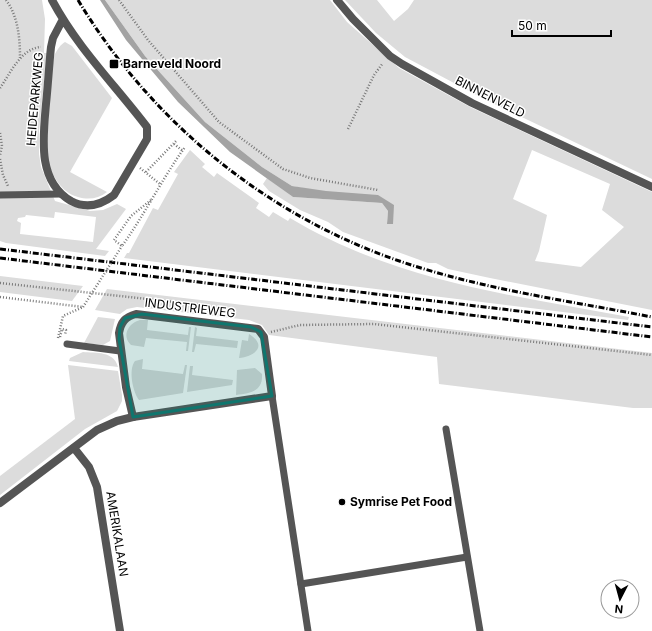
<svg xmlns="http://www.w3.org/2000/svg" width="652" height="631" viewBox="0 0 652 631" font-family="Inter,sans-serif">
  <rect width="100%" height="100%" fill="#fff"/>
  <!-- green -->
  <g fill="#dcdcdc" fill-rule="evenodd">
    <path d="M0,0h42l3,19 -1,34h3l-8,78v23l2,13 14,34 35,10 13,-1 14,-6 9,5 -30,40 13,2 -4,5 -99,-13 -6,-2zM55,212l41,5 -3,25 -73,-8 1,-11 -4,-2 1,-3 7,-1 1,-2 28,3z"/>
    <path d="M105,0h225l17,22 52,46 71,39 182,85v118l-162,-32 -42,-9 -12,-6h-8l-85,-31 -15,-10 -28,-12 -31,-19 -6,-7 4,-6 26,19 89,6 6,8 -1,13 7,-19 -102,-19 -30,-19 -57,-45 -60,-66zM532,150l78,34 -8,26 22,17 -43,40 -46,-6 4,-10 8,-36 -34,-16z"/>
    <path d="M345,0h32l17,21 14,-12 6,-9h238v179l-166,-79 -81,-43 -29,-24z"/>
    <path d="M65,42l7,4 40,52 -42,74 37,20c-9,7 -19,8 -29,5 -16,-4 -26,-21 -30,-36 -2,-11 3,-98 7,-107 2,-4 6,-10 10,-12z"/>
    <path d="M190,150l15,14 -3,3 12,10 3,-4 42,30 -3,5 13,9 4,-5 15,9 2,-3c105,63 221,77 339,99l-1,3 -504,-62 3,-5h2l24,-45 5,2 20,-36 -4,-2z"/>
    <path d="M0,276l83,10 -11,15 -72,-9z"/>
    <path d="M107,289l545,64v55h-19l-194,-24 -2,-27 -168,-22 -7,-10 -13,-5 -112,-13 -10,2 -7,5 -25,-4z"/>
    <path d="M98,317l17,2 -5,22 -7,4 -19,-2z"/>
    <path d="M140,320h8l-1,10 41,5 1,-8h2l-3,24h-2l1,-9 -41,-4 -2,9 -13,-2c-10,-10 -2,-22 9,-25z"/>
    <path d="M195,327l2,1 -1,8 42,5 -1,7 -41,-4 -2,8h-2z"/>
    <path d="M249,334c19,12 6,22 -10,24l3,-18 6,1z"/>
    <path d="M83,352c13,1 31,-1 35,15l-49,-6 1,-3z"/>
    <path d="M143,359l-1,10 41,5 2,-9h2l-4,28 -44,7c-6,-8 -11,-30 -4,-39z"/>
    <path d="M68,365l50,6 4,24v6l-5,10 -32,18 -85,66v-19l75,-57z"/>
    <path d="M190,366h3l-1,9 41,5 -1,5 -45,7z"/>
    <path d="M255,368l7,6c1,17 -11,19 -26,21l1,-25z"/>
  </g>
  <!-- water -->
  <path fill="#a3a3a3" d="M100,0h5l40,56 60,66 57,45 30,19 34,5 52,4 16,10 -1,19h-6l1,-13 -6,-8 -89,-6 -63,-45 -52,-50 -52,-62z"/>
  <g fill="none" stroke-linecap="round" stroke-linejoin="round">
    <!-- path -->
    <g stroke="#777" stroke-width="2.5" stroke-dasharray="1 2" stroke-linecap="butt">
      <path d="M6,0c12,16 14,38 14,58"/>
      <path d="M119,0l29,40 71,82 64,47 27,9 68,12"/>
      <path d="M0,88c10,-14 21,-40 41,-41"/>
      <path d="M348,129l26,-54 9,-12"/>
      <path d="M0,133l2,13 -2,9"/>
      <path d="M174,144l9,7"/>
      <path d="M0,159l3,16 5,11"/>
      <path d="M140,168l20,16"/>
      <path d="M146,172l31,-32"/>
      <path d="M151,200l-20,16 -17,24 8,6c23,-32 40,-67 63,-99"/>
      <path d="M0,283l203,22"/>
      <path d="M0,297l83,10"/>
      <path d="M271,332l29,-7 74,-1 278,31"/>
      <path d="M60,337l2,-8 4,1 -1,5"/>
      <path d="M58,338l5,-22 20,-9"/>
    </g>
    <!-- lane -->
    <g stroke="#555" stroke-width="7">
      <path d="M0,195l61,-1"/>
      <path d="M67,344l53,7"/>
      <path d="M272,396l36,235"/>
      <path d="M446,429l34,202"/>
      <path d="M301,584l166,-27"/>
    </g>
    <!-- street -->
    <g stroke="#555" stroke-width="8">
      <path d="M52,0c25,47 63,85 95,127v12l-33,56c-13,10 -28,14 -43,6 -34,-20 -28,-63 -25,-97 2,-19 3,-38 5,-57l2,-9 10,-19"/>
      <path d="M337,0l16,19 37,37 12,8 70,39 180,84"/>
      <path d="M136,314l122,15 6,8 8,59 -139,21 -7,-30 -7,-54c2,-11 6,-16 17,-19z"/>
      <path d="M74,448l15,19 8,20 23,144"/>
      <path d="M0,503l97,-73 20,-9 16,-4"/>
    </g>
    <!-- rail -->
    <g stroke="#000" stroke-width="3" stroke-dasharray="6 2 1 2" stroke-linecap="butt">
      <path d="M78,0c77,128 200,225 343,268 75,23 154,34 231,49"/>
      <path d="M0,249l652,78"/>
      <path d="M0,258l652,79"/>
    </g>
    <!-- path-bridge -->
    <path stroke="#777" stroke-width="2.5" stroke-dasharray="1 2" stroke-linecap="butt" d="M83,307l39,-61"/>
  </g>
  <!-- marked area -->
  <path fill="#0f766e" fill-opacity="0.2" stroke="#0f766e" stroke-width="3" stroke-linejoin="round" d="M142,314l109,13 10,5 11,64 -139,21 -14,-78 1,-12 5,-9z"/>
  <!-- markers -->
  <g fill="#000" stroke="#fff" stroke-width="1.5">
    <rect x="109" y="59" width="10" height="10" rx="2"/>
    <circle cx="342" cy="502" r="4"/>
  </g>
  <g text-anchor="middle" stroke-width="3" stroke-linejoin="round" paint-order="stroke">
    <!-- poi labels -->
    <g font-size="12" font-weight="bold" fill="#000" stroke="#fff" text-anchor="start">
      <text x="123" y="68">Barneveld Noord</text>
      <text x="350" y="506">Symrise Pet Food</text>
    </g>
    <!-- street labels -->
    <g font-size="12" fill="#000" stroke="#fff">
      <text transform="translate(490 97) rotate(27)" y="4">BINNENVELD</text>
      <text transform="translate(35 99) rotate(-85)" y="4">HEIDEPARKWEG</text>
      <text transform="translate(190 308) rotate(7)" y="4">INDUSTRIEWEG</text>
      <text transform="translate(117 534) rotate(81)" y="4">AMERIKALAAN</text>
    </g>
  </g>
  <!-- north arrow -->
  <g transform="translate(620 599) rotate(186)"><circle r="19" fill="#ffffff" stroke="#999999"/>
  <path d="M0-3L7 15L0 10L-7 15Z" fill="#000000"/>
  <text y="-6" font-size="11" font-weight="bold" text-anchor="middle" fill="#000000">N</text>
  </g>
  <!-- scale -->
  <path d="M512 30v6h99v-6" fill="none" stroke="#000000" stroke-width="2"/>
  <text x="518" y="30" font-size="12" fill="#000000" stroke="#ffffff" stroke-width="3" paint-order="stroke">50 m</text>
</svg>
